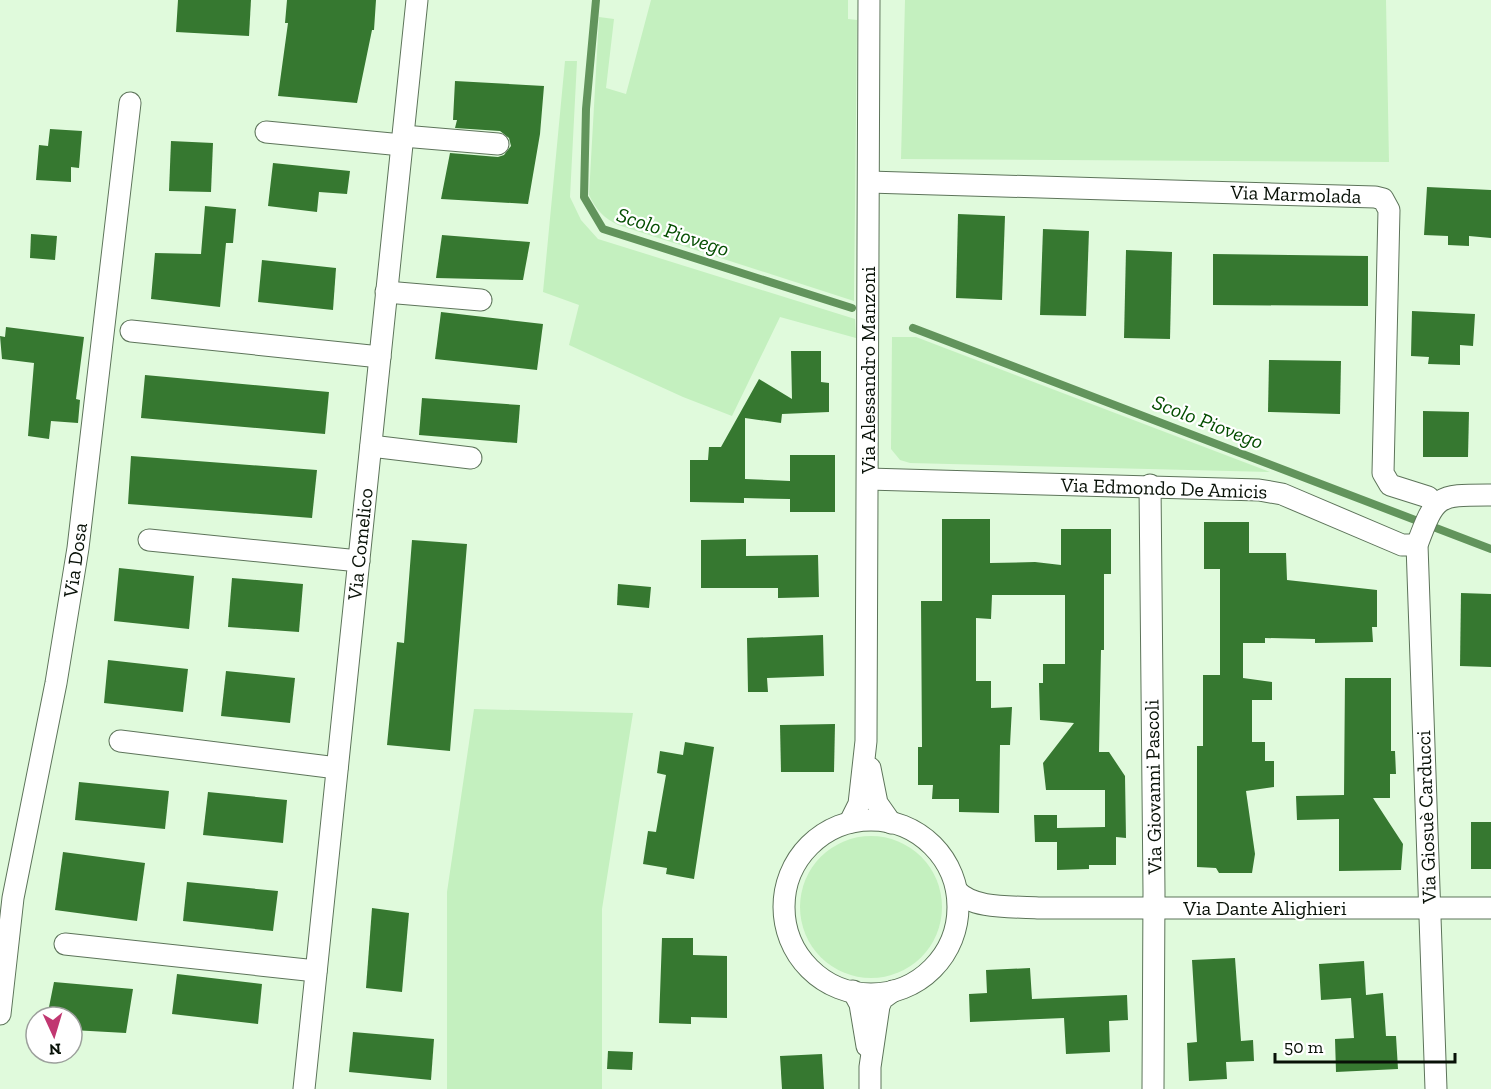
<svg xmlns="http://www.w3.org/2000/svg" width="1491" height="1089" viewBox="0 0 1491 1089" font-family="'Zilla Slab',serif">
  <rect width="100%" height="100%" fill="#e0fadc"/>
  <!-- green -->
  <g fill="#c4f0bf">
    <path d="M651,0h197v19l9,1 -3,281 -236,-76c-14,-7 -22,-15 -29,-30l10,-178 15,2 -8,69 20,6z"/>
    <path d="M905,0h481l3,162 -488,-3z"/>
    <path d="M565,61h12l-7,136 11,23 17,19 257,80 1,19 -76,-21 -48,99 -49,-19 -114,-52 10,-40 -36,-13z"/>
    <path d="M892,337h24l354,135 -360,-9 -10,-3 -9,-11z"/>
    <path d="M474,709l159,4 -31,196v180h-155v-197z"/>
    <circle cx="871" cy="907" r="71"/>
  </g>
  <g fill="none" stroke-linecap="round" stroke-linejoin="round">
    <!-- stream -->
    <g stroke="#62945c" stroke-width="8">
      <path d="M596,0l-10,109 -2,88 19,32 249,79"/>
      <path d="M913,328l578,221"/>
    </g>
  </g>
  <!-- building -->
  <g fill="#367830">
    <path d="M178,0h73l-2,36 -73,-4z"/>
    <path d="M287,0h89l-2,30h-2l-15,73 -79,-7 10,-73h-3z"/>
    <path d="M455,81l89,5 -4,48 -12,70 -87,-5 9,-46 48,4 6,-2 7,-9 -2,-8 -9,-7 -45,-3 2,-8h-4z"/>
    <path d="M50,129l32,2 -3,37 -8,-1v15l-35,-2 3,-35 9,1z"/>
    <path d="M171,141l42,2 -2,49 -42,-1z"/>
    <path d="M273,163l77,8 -3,23 -28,-2 -2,20 -49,-6z"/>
    <path d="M1427,187l64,3v48l-22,-2v10l-21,-1v-9l-24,-1z"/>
    <path d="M205,206l31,3 -3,34h-7l-6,64 -69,-8 4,-46 46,1z"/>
    <path d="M958,214l47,2 -3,84 -46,-2z"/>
    <path d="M1043,229l46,2 -3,85 -46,-1z"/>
    <path d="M31,234l26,2 -2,24 -25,-2z"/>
    <path d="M442,235l88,7 -7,38 -87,-2z"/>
    <path d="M1126,250l46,2 -2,87 -46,-1z"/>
    <path d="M1213,254l155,2v50l-155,-1z"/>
    <path d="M262,260l74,8 -3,42 -75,-8z"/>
    <path d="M1412,311l63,3 -2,32 -13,-1v20l-32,-1 1,-7 -18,-1z"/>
    <path d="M441,312l102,12 -6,46 -102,-11z"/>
    <path d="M6,327l78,10 -8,62 4,1 -2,23 -27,-2 -2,18 -21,-3 6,-73 -32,-4 -2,-23 5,1z"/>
    <path d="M791,351h30v31l8,1v29l-47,2 -1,9 -36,-5v61l45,2v-26h45v57h-45v-13l-46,-1v5l-54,-1v-42h18l1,-13h12l38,-68 33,20z"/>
    <path d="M1269,360l72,1 -1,53 -72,-2z"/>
    <path d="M145,375l184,17 -4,42 -184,-16z"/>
    <path d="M422,398l98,7 -3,38 -98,-8z"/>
    <path d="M1423,411l46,1 -1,45h-45z"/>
    <path d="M131,456l186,14 -5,48 -184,-14z"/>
    <path d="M942,519h48v44l45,-1 26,3v-36h50v45h-7v76h-3l-2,102h10l16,24 1,62 -10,-1v28h-27v4l-32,1v-28h-22l-1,-27h23v13l48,-1v-37h-59l-3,-27 31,-40 -34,-3 -1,-37h4v-19h22v-69h-73l-1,24 -15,-1v63h15v27l21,-1 -2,38h-10l-1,68 -40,-1v-13h-27l1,-14h-15v-38h4l-1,-146h21z"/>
    <path d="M1204,522h45v31h37l1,27 90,10v37h-5l1,15 -58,1v-4l-50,-1v5h-22v35l29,4v18h-20v42h13v19h9v26l-28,4 9,63 -3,19h-33l-3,-5 -19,-1v-121h6v-71h17v-106h-16z"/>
    <path d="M746,539v17l72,-1 1,42 -41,1v-10h-77v-48z"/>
    <path d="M412,540l55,4 -17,207 -63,-6 10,-103 7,1z"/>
    <path d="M119,568l75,8 -5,53 -75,-8z"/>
    <path d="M232,578l71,6 -4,48 -71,-5z"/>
    <path d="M618,584l33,3 -2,21 -32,-3z"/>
    <path d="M1461,593l30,1v73l-31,-1z"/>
    <path d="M823,635l1,41 -57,2 1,14h-20l-1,-54z"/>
    <path d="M108,660l80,9 -5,43 -79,-9z"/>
    <path d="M226,671l69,7 -5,45 -69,-7z"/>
    <path d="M1345,678h46v73h4l1,23h-6v24h-17l30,46 -2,26 -62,1v-52l-42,1 -1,-24 48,-1z"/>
    <path d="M835,724l-1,48h-53l-1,-47z"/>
    <path d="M685,742l29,5 -20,132 -28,-5 1,-6 -24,-4 5,-33 8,1 10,-57 -9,-2 3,-22 23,4z"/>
    <path d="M79,782l90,9 -4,38 -90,-9z"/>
    <path d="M208,792l79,8 -4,43 -80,-8z"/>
    <rect x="1471" y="822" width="20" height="47"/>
    <path d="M63,852l82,11 -8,58 -82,-11z"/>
    <path d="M187,882l91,9 -5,40 -90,-10z"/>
    <path d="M372,908l37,5 -7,79 -36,-4z"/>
    <path d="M662,938h31v17l34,1v62l-36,-1v7l-32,-1z"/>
    <path d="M1235,958l6,83 12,-1 1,21 -28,1 1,17 -38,2 -2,-38 10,-1 -5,-82z"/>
    <path d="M1364,961l2,34 17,-2 3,43h10l2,33 -62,3 -1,-33 19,-1 -3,-40 -30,2 -2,-36z"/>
    <path d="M1030,968l2,31 95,-4 1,25 -19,1 1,31 -44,2 -2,-36 -94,4 -1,-28 18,-1 -1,-23z"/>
    <path d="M177,974l85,10 -4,40 -86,-10z"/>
    <path d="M54,982l79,7 -7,44 -54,-3v-13h-25z"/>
    <path d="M353,1032l81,7 -3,41 -82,-8z"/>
    <path d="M608,1051l25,1 -1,18 -25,-1z"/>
    <path d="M822,1054l2,35h-42l-2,-33z"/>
  </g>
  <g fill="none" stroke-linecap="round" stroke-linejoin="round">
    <defs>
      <g id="minor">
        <path d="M266,132l136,13"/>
        <path d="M403,136l95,8"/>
        <path d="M869,182l506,15 8,2 6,11 -6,263 7,12 38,12 7,7"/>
        <path d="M386,292l95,8"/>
        <path d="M131,331l249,26"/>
        <path d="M371,446l100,12"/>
        <path d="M868,479l391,11 23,4 120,51h15"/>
        <path d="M1150,485l4,407 -1,197"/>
        <path d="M149,540l210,21"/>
        <path d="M120,741l217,27"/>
        <path d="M870,768l7,35 14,20"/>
        <circle cx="871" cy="907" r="87"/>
        <path d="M850,822l9,-18 7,-63 3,-741"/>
        <path d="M957,891c17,19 58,15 81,17h453"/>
        <path d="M65,944l251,27"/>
        <path d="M853,991l7,13 7,42"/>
        <path d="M0,1014l13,-116 43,-215 22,-135 52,-445"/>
        <path d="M304,1089l113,-1089"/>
        <path d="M870,1089v-22l9,-61 3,-7 11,-8"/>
        <path d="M1436,1089l-19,-544c19,-51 20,-50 74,-50"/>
      </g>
    </defs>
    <!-- minor casing -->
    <use href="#minor" stroke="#5d745a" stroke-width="23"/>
    <!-- minor -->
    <use href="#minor" stroke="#fff" stroke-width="21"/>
  </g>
  <g text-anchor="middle" stroke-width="4.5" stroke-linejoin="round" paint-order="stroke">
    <!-- street labels -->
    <g font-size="20" fill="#081107" stroke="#fff">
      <text transform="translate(1296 194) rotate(2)" y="7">Via Marmolada</text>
      <text transform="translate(868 370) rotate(-90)" y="7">Via Alessandro Manzoni</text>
      <text transform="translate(1164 488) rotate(2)" y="7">Via Edmondo De Amicis</text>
      <text transform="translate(360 544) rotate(-84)" y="7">Via Comelico</text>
      <text transform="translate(75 560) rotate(-82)" y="7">Via Dosa</text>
      <text transform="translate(1153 787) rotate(-91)" y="7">Via Giovanni Pascoli</text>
      <text transform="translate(1426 817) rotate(-92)" y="7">Via Giosuè Carducci</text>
      <text x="1265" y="915">Via Dante Alighieri</text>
    </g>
    <!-- water labels -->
    <g font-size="21" font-style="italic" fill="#044e00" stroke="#fff">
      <text transform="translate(673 232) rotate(18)" y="7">Scolo Piovego</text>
      <text transform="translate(1208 422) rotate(21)" y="7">Scolo Piovego</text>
    </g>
  </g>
  <!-- north arrow -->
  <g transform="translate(54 1035) rotate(176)"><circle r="28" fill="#ffffff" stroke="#9ca09c" stroke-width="1.5"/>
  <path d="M0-4.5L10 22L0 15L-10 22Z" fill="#c13771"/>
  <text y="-9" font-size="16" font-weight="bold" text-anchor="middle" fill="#081107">N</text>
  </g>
  <!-- scale -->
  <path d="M1275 1053v9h180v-9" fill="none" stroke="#081107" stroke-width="3"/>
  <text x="1284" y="1053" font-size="18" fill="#081107" stroke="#ffffff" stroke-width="4.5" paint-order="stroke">50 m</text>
</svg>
